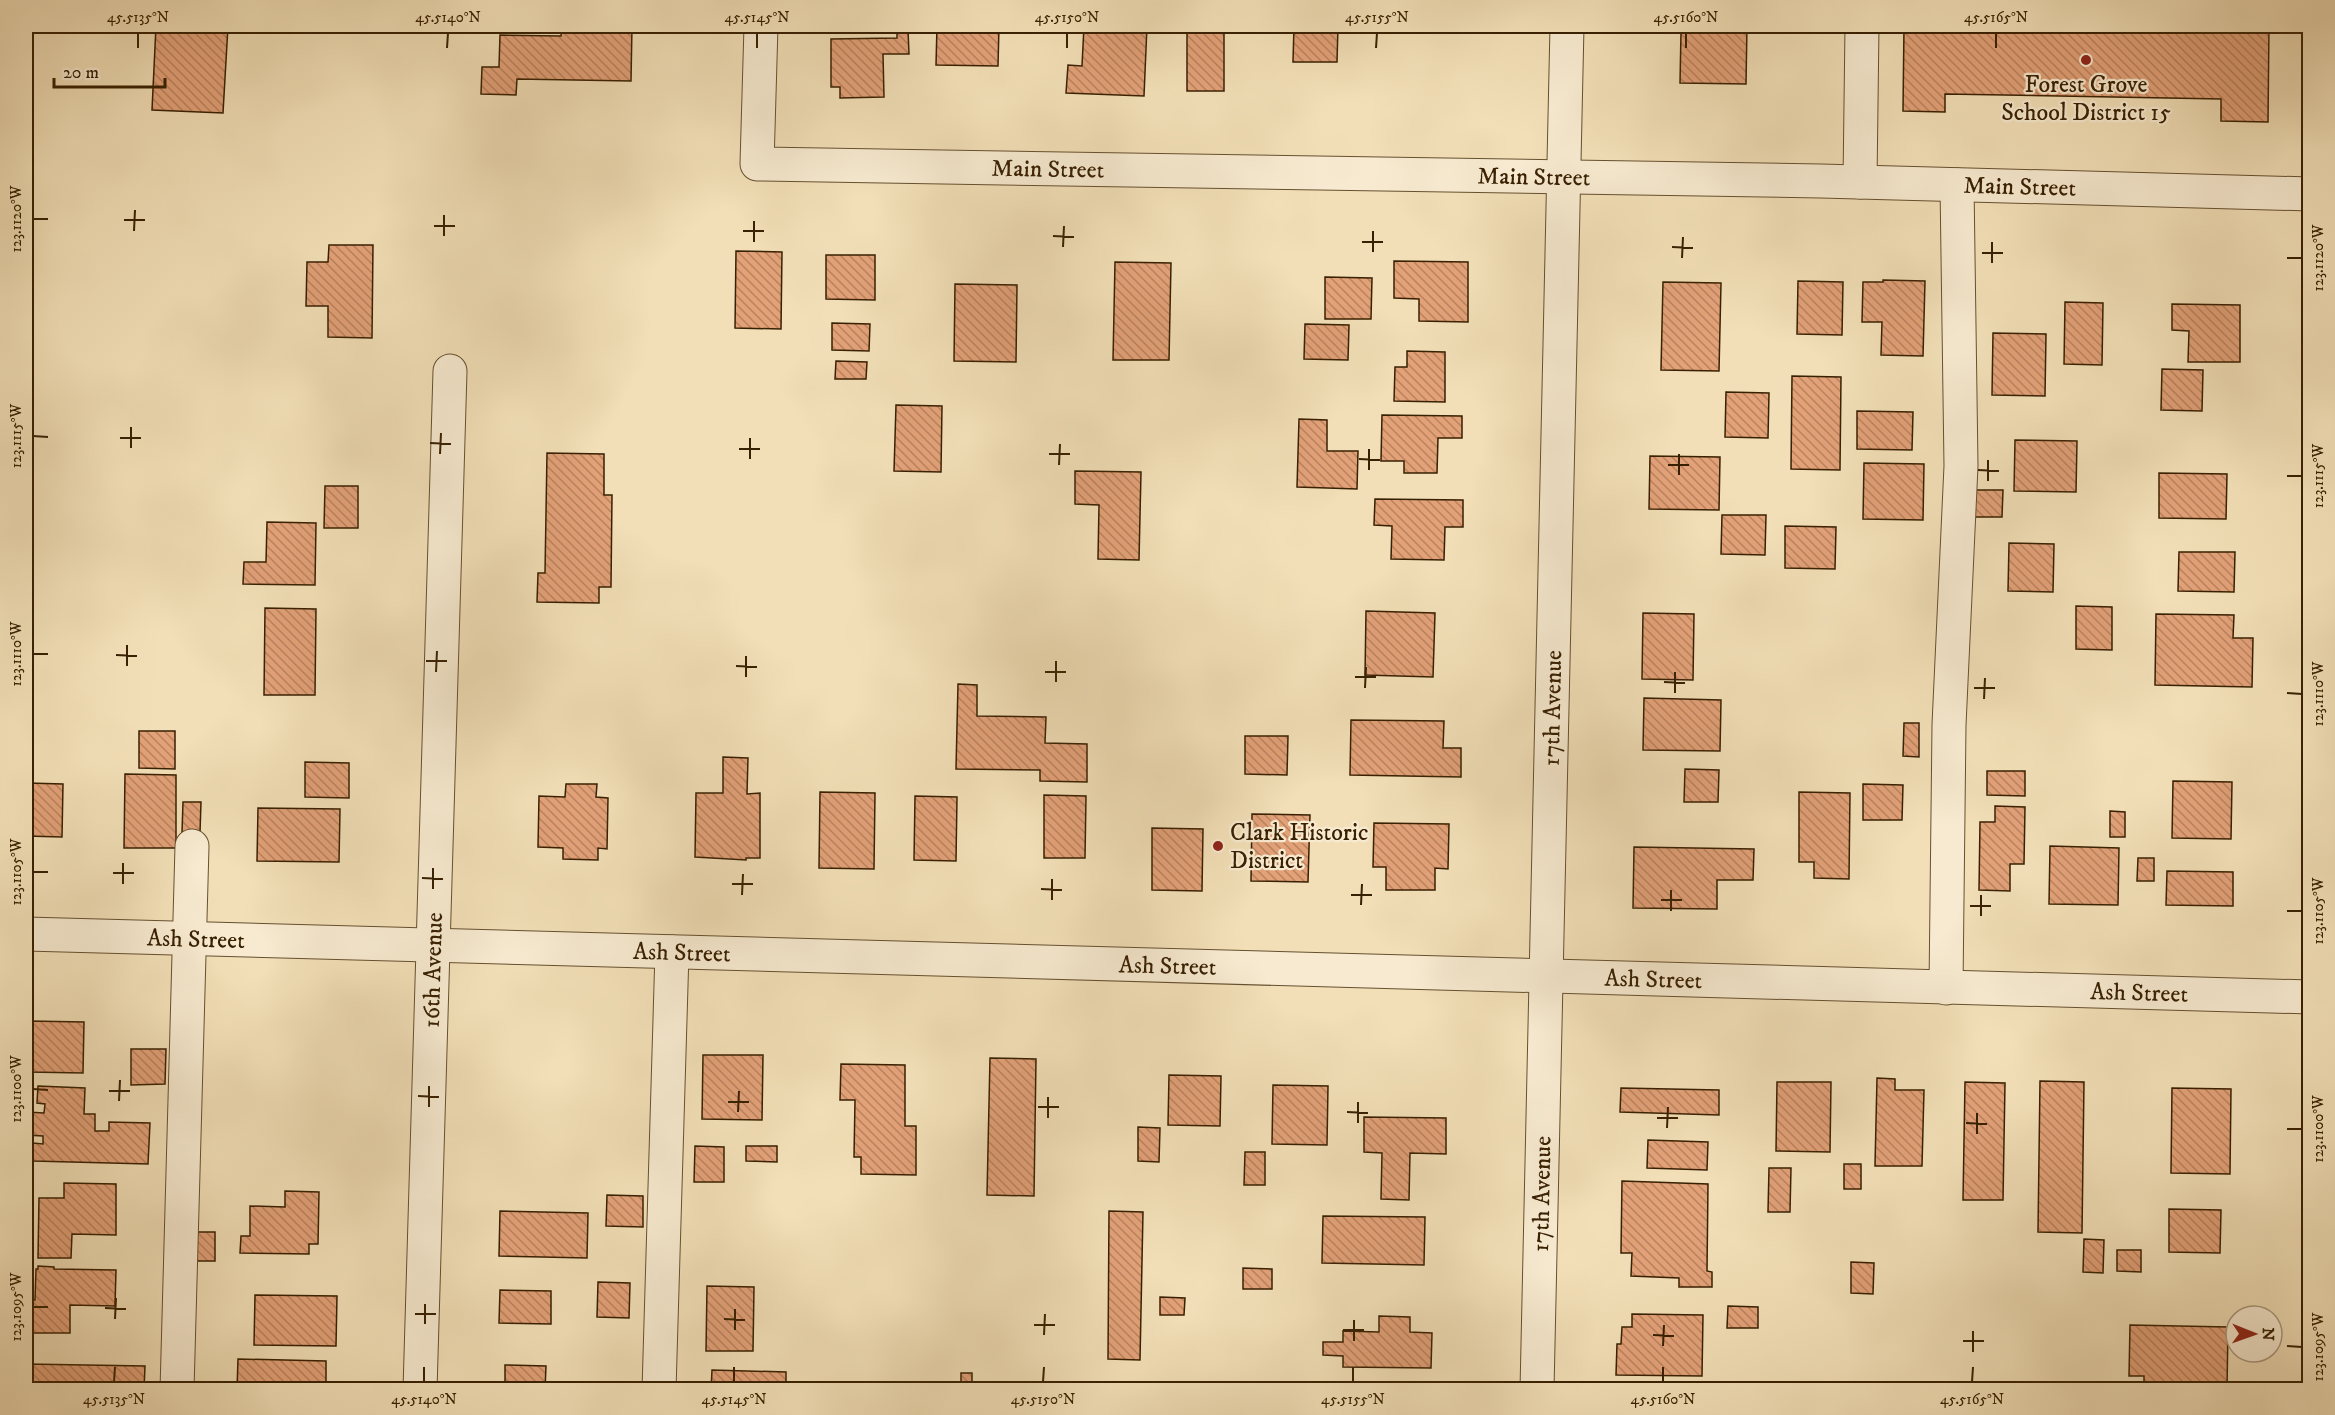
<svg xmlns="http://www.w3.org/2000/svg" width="2335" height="1415" viewBox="0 0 2335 1415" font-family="'IM FELL DW Pica',serif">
  <defs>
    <pattern id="building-back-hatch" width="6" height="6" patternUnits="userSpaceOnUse" patternTransform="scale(1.5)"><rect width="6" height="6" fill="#e3a178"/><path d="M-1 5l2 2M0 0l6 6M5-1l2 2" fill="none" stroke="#b98360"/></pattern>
  </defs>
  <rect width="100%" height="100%" fill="#f2dfb7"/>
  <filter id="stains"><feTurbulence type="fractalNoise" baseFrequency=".00333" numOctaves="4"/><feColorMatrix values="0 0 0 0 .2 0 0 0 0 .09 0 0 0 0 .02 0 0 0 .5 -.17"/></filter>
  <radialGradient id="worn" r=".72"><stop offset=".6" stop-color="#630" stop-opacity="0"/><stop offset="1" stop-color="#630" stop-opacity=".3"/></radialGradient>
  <!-- building -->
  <g fill="url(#building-back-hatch)" stroke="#382002" stroke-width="1.5">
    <path d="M156,26h72l-5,87 -71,-3z"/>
    <path d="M562,26h70l-1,55 -114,-2 -1,16 -35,-1 1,-27h17l1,-32 61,1z"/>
    <path d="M937,26h62l-1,40 -62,-1z"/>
    <path d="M1084,26h63l-3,70 -78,-3 2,-28 14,1z"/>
    <rect x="1187" y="26" width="37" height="65"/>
    <path d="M1294,26h44l-1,36h-44z"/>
    <path d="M1699,26h48l-1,58 -66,-1 1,-51h18z"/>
    <path d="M1904,26h365l-1,96 -47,-1v-22l-276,-5v18l-42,-1z"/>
    <path d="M897,30h11l1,24h-26l1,43 -44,1v-11h-9v-48l66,-1z"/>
    <path d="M329,245h44l-1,93 -44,-1v-31h-22l1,-44h21z"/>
    <path d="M736,251l46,1 -1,77 -46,-1z"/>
    <path d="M826,255h49v45l-49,-1z"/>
    <path d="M1394,261l74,1v60l-49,-1v-22l-25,-1z"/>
    <path d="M1115,262l56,1 -2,97h-56z"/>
    <path d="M1325,277l47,1 -1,41h-46z"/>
    <path d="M1883,280l42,1 -2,75 -42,-1 1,-33h-20l1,-40h20z"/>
    <path d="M1798,281l45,1 -1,53 -45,-1z"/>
    <path d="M1663,282l58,1 -2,88 -58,-1z"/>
    <path d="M955,284l62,1 -1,77 -62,-1z"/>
    <path d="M2065,302l38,1 -1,62 -38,-1z"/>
    <path d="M2172,304l68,1v57h-52l1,-31 -17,-1z"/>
    <path d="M832,323l38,1 -1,27 -37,-1z"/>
    <path d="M1305,324l44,1 -1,35 -44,-1z"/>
    <path d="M1993,333l53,1 -1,62 -53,-1z"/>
    <path d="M1407,351l38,1v50l-51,-1 1,-34h12z"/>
    <path d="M836,361l31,1 -1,17h-31z"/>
    <path d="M2162,369l41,1 -1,41 -41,-1z"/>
    <path d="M1792,376l49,1 -1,93 -49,-1z"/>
    <path d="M1726,392l43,1 -1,45 -43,-1z"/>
    <path d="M896,405l46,1 -1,66 -47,-1z"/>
    <path d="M1857,411l56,1 -1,38 -55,-1z"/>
    <path d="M1382,415l80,1v22h-24l-1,35h-33v-12h-23z"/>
    <path d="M1299,419l28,1v31h31l-1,38 -60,-2z"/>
    <path d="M2015,440l62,1 -1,51 -62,-1z"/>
    <path d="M547,453l57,1v41h8l-1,92h-12v16l-62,-1 1,-29h7z"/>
    <path d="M1650,456l70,1 -1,53 -70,-1z"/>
    <path d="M1864,463l60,1 -1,56 -60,-1z"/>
    <path d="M1075,471l66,1 -2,88 -41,-1 1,-54 -24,-1z"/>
    <path d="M2159,473l68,1 -1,45 -67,-1z"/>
    <path d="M325,486h33v42h-34z"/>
    <path d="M1973,490h30l-1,27h-29z"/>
    <path d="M1375,499l88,1v27h-18l-1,33 -53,-1 1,-33 -18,-1z"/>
    <path d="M1722,515h44l-1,40 -44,-1z"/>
    <path d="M267,522l49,1 -1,62 -72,-1 1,-22h22z"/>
    <path d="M1785,526l51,1 -1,42 -50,-1z"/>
    <path d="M2009,543l45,1 -1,48 -45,-1z"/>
    <path d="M2179,552h56l-1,40 -56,-1z"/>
    <path d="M2076,606l36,1v43l-36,-1z"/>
    <path d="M265,608l51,1 -1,86h-51z"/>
    <path d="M1366,611l69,2 -2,64 -68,-2z"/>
    <path d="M1643,613l51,1 -1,66 -51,-1z"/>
    <path d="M2156,614l78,1 -1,23h20l-1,49 -97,-2z"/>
    <path d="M958,684l19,1v31l69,1 -1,26 42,1v38l-47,-1v-11l-84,-1z"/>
    <path d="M1644,698l77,2 -1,51 -77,-1z"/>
    <path d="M1351,720l93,1 -1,27h18v29l-111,-2z"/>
    <path d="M1904,723h15v34l-16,-1z"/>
    <path d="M139,731h36v38l-36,-1z"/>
    <path d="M1245,736h43l-1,39 -42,-1z"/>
    <path d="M723,757l25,1 -1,36 13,-1v65h-14v2l-51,-3 1,-64h27z"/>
    <path d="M305,762l44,1v35l-44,-1z"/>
    <path d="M1685,769l34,1 -1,32h-34z"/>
    <path d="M1987,771h38v25l-38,-1z"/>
    <path d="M125,774l51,1v73h-52z"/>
    <path d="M2173,781l59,1 -1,57 -59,-1z"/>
    <path d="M27,783l36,1 -1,53 -36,-1z"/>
    <path d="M566,784h31l-1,13 12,1 -1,51 -9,-1v12l-35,-1v-11l-25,-1 1,-51 26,1z"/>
    <path d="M1863,784l40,1 -1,35h-39z"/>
    <path d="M820,792l55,1 -1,76 -55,-1z"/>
    <path d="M1799,792l51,1 -1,86 -35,-1v-16h-15z"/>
    <path d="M1044,795l42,1 -1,62h-41z"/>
    <path d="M915,796l42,1 -1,64 -42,-1z"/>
    <path d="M183,802h18l-1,31h-18z"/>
    <path d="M1995,806l30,1 -1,57h-14v27l-31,-1 1,-68h15z"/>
    <path d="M258,808l82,1 -1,53 -82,-1z"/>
    <path d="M2110,811l15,1v25h-15z"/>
    <path d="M1252,814l58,1 -2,67 -57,-1z"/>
    <path d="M1374,823l75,1 -1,45 -13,-1v22h-49v-23h-13z"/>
    <path d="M1152,828l51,1 -1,62 -50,-1z"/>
    <path d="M2050,846l69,2 -1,57 -69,-1z"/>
    <path d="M1634,847l120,2 -1,31h-36v29l-84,-1z"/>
    <path d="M2138,858h16v23h-17z"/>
    <path d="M2167,871l66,1v34l-67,-1z"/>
    <path d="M29,1021l55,1 -1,51 -55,-1z"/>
    <path d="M131,1049h35l-1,35 -34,1z"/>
    <path d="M703,1055h60l-1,65 -60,-1z"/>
    <path d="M990,1058l46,1 -2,137 -47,-1z"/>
    <path d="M841,1064l64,1v61h11v49l-55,-1v-17h-7l1,-57h-15z"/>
    <path d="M1169,1075l52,1 -1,50 -52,-1z"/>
    <path d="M1877,1078l18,1v11h29l-2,76h-47z"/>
    <path d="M2040,1081l44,1 -2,151 -44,-1z"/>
    <path d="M1777,1082h54l-1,70 -54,-1z"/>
    <path d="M1965,1082l40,1 -2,117h-40z"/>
    <path d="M1273,1085l55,1 -1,59 -55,-1z"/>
    <path d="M38,1086l47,2 -1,26h11v17h14v-9l41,1 -2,41 -115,-3v-18l10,1v-8l-17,-1 1,-23 17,1 1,-9 -8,-1z"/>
    <path d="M1621,1088l98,2v25l-99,-3z"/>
    <path d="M2172,1088l59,1 -1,85 -59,-1z"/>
    <path d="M1364,1117l82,1v36l-36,-1 -1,47 -28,-1 1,-46 -18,-1z"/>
    <path d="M1138,1127l22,1 -1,34 -21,-1z"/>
    <path d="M1648,1140l60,2 -1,28 -60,-2z"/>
    <path d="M695,1146l29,1v35h-30z"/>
    <path d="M746,1146h31v16l-31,-1z"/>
    <path d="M1245,1152h20v33h-21z"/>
    <rect x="1844" y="1164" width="17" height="25"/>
    <path d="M1769,1168h22l-1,44h-22z"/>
    <path d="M1622,1181l86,3 -1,87 5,1v15h-33v-9l-48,-2 1,-23h-11z"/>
    <path d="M64,1183l52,1v51l-44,-1 -1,24h-33l1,-60h25z"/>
    <path d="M285,1191l34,1 -1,52h-9v10l-69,-1 1,-17h9v-30l35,1z"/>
    <path d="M607,1195l36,1v31l-37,-1z"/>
    <path d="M2169,1209l52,1 -1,43 -51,-1z"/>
    <path d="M500,1211l88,2 -1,45 -88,-2z"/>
    <path d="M1109,1211l34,1 -3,148 -32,-1z"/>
    <path d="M1323,1216l102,1 -1,48 -102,-2z"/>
    <path d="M194,1232h21v29h-22z"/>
    <path d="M2084,1239l20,1 -1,33 -20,-1z"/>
    <path d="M2117,1250h24v22l-24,-1z"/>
    <path d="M1851,1262l23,1 -1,31 -22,-1z"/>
    <path d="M38,1266l16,1v2l62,1 -1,36 -45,-1v28h-44v-33h9l1,-31h2z"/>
    <path d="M1243,1268l29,1v20h-29z"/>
    <path d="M598,1282l32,1 -1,35 -32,-1z"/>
    <path d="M707,1286l47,1 -1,64h-47z"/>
    <path d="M500,1290l51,1v33l-52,-1z"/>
    <path d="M255,1295l82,1 -1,50 -82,-1z"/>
    <path d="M1160,1297l25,1 -1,17h-24z"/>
    <path d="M1728,1306l30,1v21h-31z"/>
    <path d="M1632,1314l71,1 -1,61 -86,-1 1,-31h4l1,-17h10z"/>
    <path d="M1379,1316l31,1v15l22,1 -1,35 -88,-1v-11l-20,-1v-13h20v-11l36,1z"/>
    <path d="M2130,1325l98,2 -1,63 -83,-1v-13h-15z"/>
    <path d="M238,1359l88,2v29h-89z"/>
    <path d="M26,1364l119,2 -1,24h-118z"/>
    <path d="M505,1365l41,1 -1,24h-40z"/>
    <path d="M712,1370l74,2v18h-75z"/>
    <rect x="961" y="1373" width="11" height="17"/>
  </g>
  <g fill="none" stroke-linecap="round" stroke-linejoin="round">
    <defs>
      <g id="minor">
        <path id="s1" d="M761,26l-4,138 1064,17 489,13"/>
        <path d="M1860,182l2,-156"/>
        <path id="s2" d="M26,934l2284,63"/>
        <path d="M1946,988l3,-263 12,-259 -4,-281"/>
        <path d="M177,1390l15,-544"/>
        <path id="s3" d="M420,1390l30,-1019"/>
        <path d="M659,1390l13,-438"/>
        <path id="s4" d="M1537,1390l30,-1364"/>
      </g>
    </defs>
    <!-- minor casing -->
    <use href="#minor" stroke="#66502f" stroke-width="35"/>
    <!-- minor -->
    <use href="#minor" stroke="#f7ead0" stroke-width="33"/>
  </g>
  <!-- ticks -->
  <path fill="none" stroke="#382002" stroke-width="2" d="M138,48v-15M447,48l1,-15M757,48v-15M1067,48v-15M1376,48l1,-15M1686,48v-15M1996,48v-15M33,219h15M124,220h21M434,226h21M134,231l1,-21M743,231h21M444,236v-21M1053,236l21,1M754,242v-21M1362,242h21M1063,247l1,-21M1672,247l21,1M1373,252v-21M1982,253h21M1682,258l1,-21M2287,258h15M1992,263v-21M33,436l15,1M120,438h21M430,443l21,1M131,448v-21M739,449h21M440,454l1,-21M1049,454h21M750,459v-21M1359,459l21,1M1059,465l1,-21M1668,465h21M1369,470v-21M1978,470l21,1M1679,475v-21M2287,476h15M1988,481v-21M33,654h15M116,655l21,1M426,661h21M127,666v-21M736,666l21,1M436,672l1,-21M1045,672h21M746,677v-21M1355,677h21M1056,682v-21M1664,682l21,1M1365,688l1,-21M1974,688h21M1675,693v-21M2287,693l15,1M1984,699l1,-21M33,872h15M113,873h21M422,878l21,1M123,884v-21M732,884h21M433,889v-21M1041,889l21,1M742,895l1,-21M1351,895h21M1052,900v-21M1661,900h21M1361,905l1,-21M1970,906h21M1671,911v-21M2287,911h15M1981,916v-21M33,1089l15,1M109,1091h21M418,1096l21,1M119,1101l1,-21M728,1102h21M429,1107v-21M1038,1107h21M738,1112l1,-21M1347,1112l21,1M1048,1118v-21M1657,1118h21M1358,1123v-21M1966,1123l21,1M1667,1128l1,-21M2287,1129h15M1977,1134v-21M33,1307h15M105,1308l21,1M415,1314h21M115,1319l1,-21M724,1319l21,1M425,1324v-20M1034,1325h21M735,1330v-21M1343,1330h21M1044,1335l1,-21M1653,1335l21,1M1354,1341v-21M1963,1341h21M1663,1346l1,-21M2287,1346l15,1M1973,1352v-21M114,1382l1,-15M424,1382v-15M734,1382v-15M1043,1382l1,-15M1353,1382v-15M1663,1382v-15M1972,1382l1,-15"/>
  <!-- markers -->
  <g fill="#8f2418" stroke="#f7ead0" stroke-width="2">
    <circle cx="2086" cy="60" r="6"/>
    <circle cx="1218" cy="846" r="6"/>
  </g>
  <g text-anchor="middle" stroke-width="4.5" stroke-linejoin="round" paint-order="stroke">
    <!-- poi labels -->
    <g font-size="24" fill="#382002" stroke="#f7ead0">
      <text x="2086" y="92">Forest Grove<tspan x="2086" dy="28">School District 15</tspan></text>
      <text x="1230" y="840" text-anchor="start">Clark Historic<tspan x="1230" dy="28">District</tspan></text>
    </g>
    <!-- street labels -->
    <g font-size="24" fill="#382002" stroke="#f7ead0">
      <text dy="8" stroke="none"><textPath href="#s1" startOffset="429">Main Street</textPath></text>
      <text dy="8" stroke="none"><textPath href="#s1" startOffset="915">Main Street</textPath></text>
      <text dy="8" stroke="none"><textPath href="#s1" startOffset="1401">Main Street</textPath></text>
      <text dy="8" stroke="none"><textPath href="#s4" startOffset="682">17th Avenue</textPath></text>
      <text dy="8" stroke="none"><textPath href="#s2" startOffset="170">Ash Street</textPath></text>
      <text dy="8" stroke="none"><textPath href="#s2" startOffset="656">Ash Street</textPath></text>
      <text dy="8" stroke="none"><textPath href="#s2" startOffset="1142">Ash Street</textPath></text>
      <text dy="8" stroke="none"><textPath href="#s3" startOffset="420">16th Avenue</textPath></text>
      <text dy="8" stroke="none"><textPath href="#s2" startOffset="1628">Ash Street</textPath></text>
      <text dy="8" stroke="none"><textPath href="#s2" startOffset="2114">Ash Street</textPath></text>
      <text dy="8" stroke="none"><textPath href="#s4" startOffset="196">17th Avenue</textPath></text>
    </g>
  </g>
  <!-- margin -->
  <rect width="2335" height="1415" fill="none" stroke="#f2dfb7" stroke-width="66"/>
  <!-- north arrow -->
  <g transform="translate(2254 1334) rotate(91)"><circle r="28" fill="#f7ead0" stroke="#ab997e" stroke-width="1.5"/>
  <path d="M0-4.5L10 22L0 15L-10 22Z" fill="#8f2418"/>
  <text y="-9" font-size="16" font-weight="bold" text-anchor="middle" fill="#382002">N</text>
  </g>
  <!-- scale -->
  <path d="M54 78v9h111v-9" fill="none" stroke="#382002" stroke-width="3"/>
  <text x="63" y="78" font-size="18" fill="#382002" stroke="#f7ead0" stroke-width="4.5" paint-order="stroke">20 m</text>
  <rect x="33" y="33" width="2269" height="1349" fill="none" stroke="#382002" stroke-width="2"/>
  <g font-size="15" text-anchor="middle" fill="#382002">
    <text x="138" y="22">45.5135°N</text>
    <text x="448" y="22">45.5140°N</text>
    <text x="757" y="22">45.5145°N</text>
    <text x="1067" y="22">45.5150°N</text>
    <text x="1377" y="22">45.5155°N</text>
    <text x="1686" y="22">45.5160°N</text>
    <text x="1996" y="22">45.5165°N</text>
    <text transform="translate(16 219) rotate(-90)" y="5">123.1120°W</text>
    <text transform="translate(2318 258) rotate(-90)" y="5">123.1120°W</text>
    <text transform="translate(16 436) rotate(-90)" y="5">123.1115°W</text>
    <text transform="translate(2318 476) rotate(-90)" y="5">123.1115°W</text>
    <text transform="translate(16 654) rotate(-90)" y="5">123.1110°W</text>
    <text transform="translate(2318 694) rotate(-90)" y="5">123.1110°W</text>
    <text transform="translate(16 872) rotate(-90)" y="5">123.1105°W</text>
    <text transform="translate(2318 911) rotate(-90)" y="5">123.1105°W</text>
    <text transform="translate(16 1089) rotate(-90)" y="5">123.1100°W</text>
    <text transform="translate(2318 1129) rotate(-90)" y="5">123.1100°W</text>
    <text transform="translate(16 1307) rotate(-90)" y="5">123.1095°W</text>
    <text transform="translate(2318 1347) rotate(-90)" y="5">123.1095°W</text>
    <text x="114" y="1404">45.5135°N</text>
    <text x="424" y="1404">45.5140°N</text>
    <text x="734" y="1404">45.5145°N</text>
    <text x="1043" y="1404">45.5150°N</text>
    <text x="1353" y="1404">45.5155°N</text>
    <text x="1663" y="1404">45.5160°N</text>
    <text x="1972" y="1404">45.5165°N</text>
  </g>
  <rect width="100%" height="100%" filter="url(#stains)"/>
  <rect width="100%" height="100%" fill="url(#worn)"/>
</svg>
